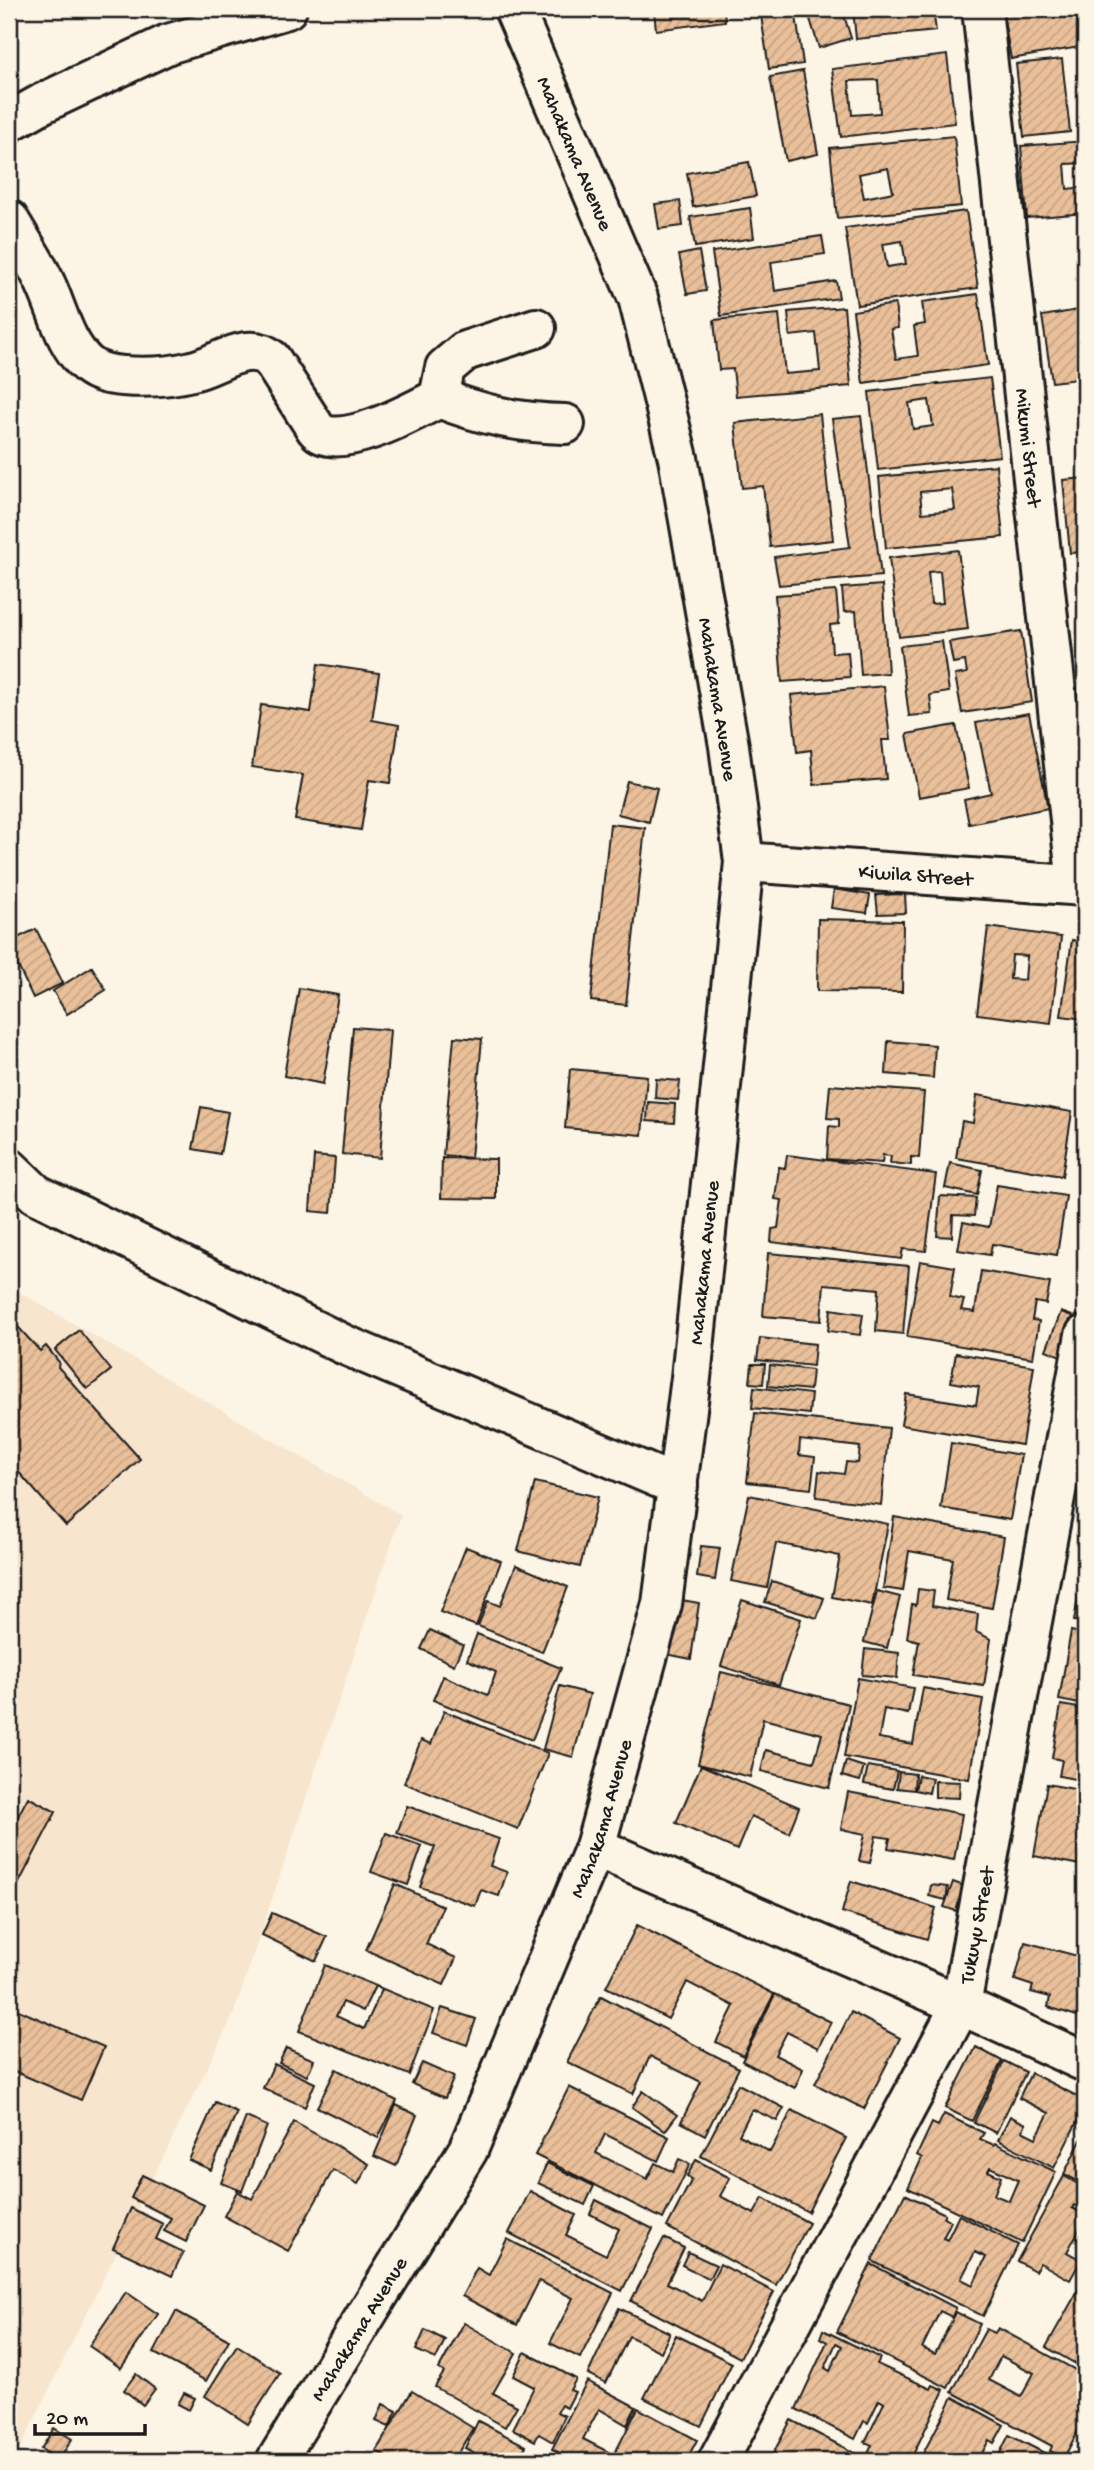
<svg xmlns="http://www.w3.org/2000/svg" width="1094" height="2470" viewBox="0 0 1094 2470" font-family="'Gochi Hand',sans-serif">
  <defs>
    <pattern id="building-hatch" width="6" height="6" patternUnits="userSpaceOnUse" patternTransform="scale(1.75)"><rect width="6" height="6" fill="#eac09a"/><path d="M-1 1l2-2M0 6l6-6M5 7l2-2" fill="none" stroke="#c8a484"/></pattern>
  </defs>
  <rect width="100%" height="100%" fill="#fcf5e5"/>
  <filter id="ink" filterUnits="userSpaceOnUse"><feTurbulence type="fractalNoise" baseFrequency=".0143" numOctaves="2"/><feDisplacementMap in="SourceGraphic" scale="14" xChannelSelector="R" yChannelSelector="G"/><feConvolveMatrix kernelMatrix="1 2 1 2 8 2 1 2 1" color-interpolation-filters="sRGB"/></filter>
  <g filter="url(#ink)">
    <!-- built -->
    <path fill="#f7e5ce" d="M9,1286l392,229 -167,498 -220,448h-5z"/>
    <!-- building -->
    <g fill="url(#building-hatch)" stroke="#1c1c1c" stroke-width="2" fill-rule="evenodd">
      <path d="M663,9h61l1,12 -69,9 -2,-20z"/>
      <path d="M760,9h35l8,55 -34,5z"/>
      <path d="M807,9h35l9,29 -32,10z"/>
      <path d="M853,9h80l3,22 -80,8z"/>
      <path d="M1002,9h83v37l-74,13z"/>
      <path d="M947,55l8,68 -114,14 -9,-68zM878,80l2,33 -28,2 -3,-34z"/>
      <path d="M1062,59l8,73 -46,5 -8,-73z"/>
      <path d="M803,71l15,83 -32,7 -16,-84z"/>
      <path d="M1080,91h5v33h-2z"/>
      <path d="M954,136l7,70 -124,12 -7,-70zM888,168l5,24 -29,6 -5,-24z"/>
      <path d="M1085,141v22l-20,1 2,25 18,-2v26l-58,5 -6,-72z"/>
      <path d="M749,162l7,34 -63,11 -6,-34z"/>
      <path d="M680,201l3,25 -24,3 -4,-25z"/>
      <path d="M750,208l4,30 -59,9 -5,-30z"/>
      <path d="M966,211l12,77 -121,17 -12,-77zM902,241l4,23 -19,3 -4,-23z"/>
      <path d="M822,236l3,18 -54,8 4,29 61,-10 3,17 -118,18 -9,-64z"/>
      <path d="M699,251l7,40 -19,3 -8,-39z"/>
      <path d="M978,294l10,71 -125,18 -10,-72 42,-7 3,24 -7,1 5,30 22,-3 -4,-30 11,-2 -3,-22z"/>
      <path d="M844,307l7,79 -115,10 -3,-27 -14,1 -5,-50 65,-6 6,60 35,-3 -4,-38 -26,3 -2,-24z"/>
      <path d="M1085,309v69l-33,4 -10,-66z"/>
      <path d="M990,378l10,78 -122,14 -9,-78zM929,400l4,26 -20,3 -4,-26z"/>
      <path d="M820,414l13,126 -63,7 -7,-61 -21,2 -7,-65z"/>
      <path d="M861,416l20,160 -102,9 -5,-28 76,-10 -18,-128z"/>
      <path d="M996,465l7,72 -117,11 -7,-71zM952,489l3,21 -33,3 -2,-21z"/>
      <path d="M1085,478v74l-15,1 -7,-73z"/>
      <path d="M958,550l10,79 -69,8 -10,-79zM940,571l3,32 -12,1 -3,-32z"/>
      <path d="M1085,563v76h-1l-7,-75z"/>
      <path d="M882,585l6,88 -27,2 -5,-64 -12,1 -2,-24z"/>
      <path d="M836,591l3,33 -9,1 2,28 16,-1 2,25 -68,5 -7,-87z"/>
      <path d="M1021,631l11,71 -70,11 -7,-38 12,-2 -2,-12 -12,2 -4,-21z"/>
      <path d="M942,641l7,51 -19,3 2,19 -23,2 -9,-70z"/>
      <path d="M318,664l61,9 -7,47 27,5 -9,58 -21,-3 -8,50 -66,-10 8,-45 -51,-8 9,-62 50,7z"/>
      <path d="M884,686l6,54h-8l4,39 -72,6 -3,-35 -14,2 -6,-57z"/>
      <path d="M1029,713l19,95 -79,16 -5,-25 27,-6 -15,-70z"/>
      <path d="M956,725l13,63 -50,9 -12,-63z"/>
      <path d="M627,781l30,7 -8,34 -31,-8z"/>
      <path d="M610,824l35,4 -19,177 -35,-4z"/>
      <path d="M834,889l36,6 -3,18 -36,-5z"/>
      <path d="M905,894l1,19 -28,1 -2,-19z"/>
      <path d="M818,919l85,2 -1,71 -85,-1z"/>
      <path d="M988,927l73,10 -10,86 -74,-9zM1012,955l15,1 -2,24 -15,-1z"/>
      <path d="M36,929l27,54 -30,15 -24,-51v-5z"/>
      <path d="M1072,940l13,2v77l-24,-3z"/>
      <path d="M92,967l14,23 -39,24 -14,-23z"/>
      <path d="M299,988l39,7 -15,89 -39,-8z"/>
      <path d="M353,1027l37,3 -10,128 -38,-4z"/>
      <path d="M454,1037l28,2 -11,119 -28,-3z"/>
      <path d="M888,1041l47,4 -2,33 -47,-4z"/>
      <path d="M570,1069l77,7 -5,59 -77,-7z"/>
      <path d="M656,1079l24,2 -2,19 -23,-2z"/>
      <path d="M830,1085l94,7 -5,66 -8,-1v8l-21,-2 1,-7 -8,-1 -1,8 -55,-4 2,-33 10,1v-8l-12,-1z"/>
      <path d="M977,1095l95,17 -10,64 -106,-18 6,-37 11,2z"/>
      <path d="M648,1102l27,2 -1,19 -27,-2z"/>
      <path d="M201,1107l27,5 -8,42 -27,-5z"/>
      <path d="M787,1155l149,19 -10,77 -23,-2 -2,10 -130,-17 1,-13 6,-1 4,-28 -7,-1 4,-32 6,1z"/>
      <path d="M314,1156l21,2 -4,55 -21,-2z"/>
      <path d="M442,1158l54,1v40l-55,-1z"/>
      <path d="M950,1163l32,7 -5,25 -32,-7z"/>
      <path d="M997,1185l69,11 -9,59 -65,-11 -2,11 -32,-5 5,-28 26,5z"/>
      <path d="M940,1196l36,2 -2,18 -21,-1 -1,22 -15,-1z"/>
      <path d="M768,1253l141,13 -6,68 -27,-3 3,-42 -55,-5 -3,37 -58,-5z"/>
      <path d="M920,1261l35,6 -5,30 14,3 -3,10 14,2 6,-41 69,12 -4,21 -11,-2 -3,18 7,1 -6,37 -126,-21z"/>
      <path d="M831,1309l32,5 -3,21 -32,-4z"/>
      <path d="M1061,1312l17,6 -15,39 -17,-7z"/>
      <path d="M9,1317l31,34 6,-5 13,16 -1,5 82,92 -74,67 -57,-65z"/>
      <path d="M79,1330l32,40 -24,19 -32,-39z"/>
      <path d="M760,1338l55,6 -2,22 -56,-6z"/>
      <path d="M956,1353l78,13 -12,79 -121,-20 5,-31 70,11 3,-18 -28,-5z"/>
      <path d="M752,1364h13l-2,20 -13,-1z"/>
      <path d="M770,1365l42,5 -2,20 -42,-4z"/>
      <path d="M754,1387l57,7 -2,20 -57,-6z"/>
      <path d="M755,1413l134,15 -8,77 -65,-8 3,-26 25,3 2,-12 12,1 2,-16 -60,-7 -1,15 16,2 -4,32 -64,-7z"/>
      <path d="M951,1443l70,12 -11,65 -69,-12z"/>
      <path d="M535,1482l63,15 -18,70 -62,-16z"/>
      <path d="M749,1495l139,29 -16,81 -40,-8 8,-41 -64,-13 -9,45 -36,-7z"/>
      <path d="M894,1517l110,20 -12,71 -46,-8 7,-41 -44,-8 -6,40 -20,-3z"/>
      <path d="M701,1546l19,2 -5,32 -18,-3z"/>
      <path d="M466,1547l35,14 -25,65 -36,-14z"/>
      <path d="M1085,1557v66l-11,-2z"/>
      <path d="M516,1565l52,22 -26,65 -64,-26 10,-25 12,5z"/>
      <path d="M772,1581l52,17 -7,20 -52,-16z"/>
      <path d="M918,1589l16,2 -2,15 46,8 -2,18 15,7 -7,47 -71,-11 6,-34 -12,-3 5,-34 4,1z"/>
      <path d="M877,1591l23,6 -13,51 -23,-6z"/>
      <path d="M676,1599l23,4 -8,56 -25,-5z"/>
      <path d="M742,1600l59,19 -22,66 -58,-19z"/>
      <path d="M430,1630l33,15 -9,20 -33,-16z"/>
      <path d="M1071,1631l14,3v71l-26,-5z"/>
      <path d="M477,1634l84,34 -29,72 -99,-40 10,-24 45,19 8,-23 -29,-12z"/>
      <path d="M865,1649l34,4 -2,25 -35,-3z"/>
      <path d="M721,1672l128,32 -20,84 -68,-17 5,-21 48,12 8,-28 -59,-15 -13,58 -52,-13z"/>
      <path d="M858,1678l55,10 -5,26 -24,-5 -5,29 34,6 10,-56 60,11 -14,80 -125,-22z"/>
      <path d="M560,1686l30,8 -17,63 -30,-8z"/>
      <path d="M1061,1705l24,4v72l-26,-5 3,-16 -10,-2z"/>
      <path d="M444,1711l104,42 -30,76 -114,-46 17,-43 10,4z"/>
      <path d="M846,1761l18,6 -4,14 -18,-5z"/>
      <path d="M701,1765l98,42 -10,26 -38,-17 -14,34 -61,-27z"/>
      <path d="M868,1766l29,5 -4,18 -29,-5z"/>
      <path d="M899,1772l16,2 -1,16 -17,-2z"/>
      <path d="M918,1775l14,3 -3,15 -14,-3z"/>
      <path d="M935,1781l25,1 -1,16 -24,-1z"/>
      <path d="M1047,1784l38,7v75l-51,-10z"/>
      <path d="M848,1792l114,22 -8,46 -66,-12 2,-10 -14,-2 -6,27 -11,-2 6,-27 -24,-5z"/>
      <path d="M28,1797l28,15 -46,88 -1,-67z"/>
      <path d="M407,1806l92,33 -9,27 17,6 -8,24 -18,-6 -6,16 -55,-19 15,-40 -38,-14z"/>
      <path d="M386,1833l36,13 -14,39 -37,-13z"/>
      <path d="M851,1881l85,27 -9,31 -85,-27z"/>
      <path d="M953,1882l11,4 -8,25 -12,-4z"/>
      <path d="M395,1884l48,22 -17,38 30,14 -12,27 -78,-35z"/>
      <path d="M931,1885l17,2 -2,13 -17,-4z"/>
      <path d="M272,1913l55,24 -11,24 -54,-26z"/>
      <path d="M637,1925l137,69 -31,62 -27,-14 18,-36 -47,-24 -19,37 -62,-32z"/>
      <path d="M1025,1942l60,16v38l-5,21 -32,-10 2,-10 -19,-5 2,-6 -18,-6z"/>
      <path d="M325,1965l109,45 -25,65 -110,-44zM375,1986l7,4 -18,39 -28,-13 7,-14 20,9z"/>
      <path d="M775,1994l56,28 -13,26 -31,-16 -12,23 28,14 -8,19 -53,-27z"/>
      <path d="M601,1996l138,72 -34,67 -24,-13 20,-40 -51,-26 -17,38 -66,-32z"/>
      <path d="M9,2006l95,41 -23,53 -72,-31z"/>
      <path d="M442,2008l34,11 -9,26 -34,-12z"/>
      <path d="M851,2012l49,26 -36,71 -49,-25z"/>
      <path d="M976,2047l26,14 -30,60 -27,-13z"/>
      <path d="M286,2048l28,12 -7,16 -28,-13z"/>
      <path d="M1004,2061l22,11 -30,61 -22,-11z"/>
      <path d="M422,2063l32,14 -9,21 -33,-14z"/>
      <path d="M274,2064l41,19 -10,24 -42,-19z"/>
      <path d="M336,2069l61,32 -19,37 -61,-31z"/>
      <path d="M1031,2073l54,27v6l-31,62 -56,-28 12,-24 16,8 -4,7 14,7 13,-25 -30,-15z"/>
      <path d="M738,2084l46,24 -7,13 -25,-12 -13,26 31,17 22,-42 54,28 -38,74 -107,-56z"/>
      <path d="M569,2087l100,50 -11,24 -53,-27 -9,19 51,26 8,-16 18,9 6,-13 11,5 -27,55 -128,-64z"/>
      <path d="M643,2091l34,24 -12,16 -33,-24z"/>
      <path d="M215,2102l22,10 -26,58 -22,-10z"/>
      <path d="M396,2105l21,10 -21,51 -22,-10z"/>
      <path d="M944,2114l40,19 -4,6 14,6 1,-2 61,29 -34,71 -114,-55 14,-30 -5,-3 15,-32 6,3zM990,2167l28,13 -9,21 -15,-6 7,-18 -13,-6z"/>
      <path d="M246,2117l21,9 -25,65 -21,-8z"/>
      <path d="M294,2122l75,42 -11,20 -25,-14 -45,81 -64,-35 13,-25 15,8z"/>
      <path d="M1085,2132v53l-21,-11z"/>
      <path d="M696,2160l34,18 -10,18 34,18 9,-16 46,25 -33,62 -109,-58 25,-48 -5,-3z"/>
      <path d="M547,2163l47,23 -9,19 -47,-22z"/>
      <path d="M142,2175l62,30 -18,37 -22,-11 7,-13 -40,-20z"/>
      <path d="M1064,2176l21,12v23l-11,-6 -2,3 13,6v5l-18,33 14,8 -11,20 -30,-17 -5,8 -18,-10z"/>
      <path d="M530,2191l46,24 -10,20 40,20 13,-26 -29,-15 6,-14 57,29 -31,62 -113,-58z"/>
      <path d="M905,2194l40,20 -2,3 8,4 -8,17 4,2 12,-25 59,30 -35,71 -111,-55zM975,2252l11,5 -13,28 -12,-6z"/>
      <path d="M131,2208l32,16 -7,15 27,13 -11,24 -59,-28z"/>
      <path d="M664,2238l20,10 -17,35 35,18 18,-37 54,28 -34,66 -109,-57z"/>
      <path d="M507,2239l106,54 -33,65 -30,-15 23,-45 -34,-17 -22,44 -55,-29 15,-28 12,7z"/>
      <path d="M688,2252l28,13 -7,14 -27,-14z"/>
      <path d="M1085,2254v17l-7,-4z"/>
      <path d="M871,2264l85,44 -4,9 -12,-6 -18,37 13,6 21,-42 24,12 -32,64 -111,-56z"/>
      <path d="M1080,2287l5,4v78l-39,-22z"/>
      <path d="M126,2292l32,22 -37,54 -32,-22z"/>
      <path d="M619,2308l51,25 -9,19 -32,-16 -23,47 -18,-9z"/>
      <path d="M176,2311l53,29 -23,41 -52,-28z"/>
      <path d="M464,2323l52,30 -23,40 24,13 -12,21 -70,-40 9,-15 -5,-3z"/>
      <path d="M998,2328l87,47v42l-21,41 -14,-7 2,-5 -100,-54 34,-63 9,4zM1001,2356l33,17 -13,24 -32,-17z"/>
      <path d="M425,2330l20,10 -9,19 -20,-9z"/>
      <path d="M823,2330l57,28 -3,6 54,25 2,-4 11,5 -34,71h-32l-11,-5 5,-11 -7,-3 19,-39 -5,-3 -11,23 -4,-2 -9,18 -59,-30 31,-67 -7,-4zM836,2343l6,3 -12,25 -5,-3z"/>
      <path d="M676,2335l56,28 -31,63 -57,-28z"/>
      <path d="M237,2345l43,28 -32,51 -43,-28z"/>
      <path d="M525,2352l51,27 -6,11 5,2 -8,16 -6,-3 -4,7 8,4 -12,26 -14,-8 -4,7 -22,-12 21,-42 -21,-11z"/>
      <path d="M136,2374l19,15 -12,16 -19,-15z"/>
      <path d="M587,2381l49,26 -9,18 -28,-16 -16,30 31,16 24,-47 59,32 -11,21h-111l-23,-12z"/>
      <path d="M412,2391l61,37 -20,33h-59l-18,-10z"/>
      <path d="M184,2393l11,5 -6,12 -11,-6z"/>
      <path d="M953,2397l51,28 -10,18 -5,-3 -11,21h-59z"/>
      <path d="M383,2404l14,7 -8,16 -13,-6z"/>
      <path d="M791,2420l79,41h-101z"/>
      <path d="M478,2421l48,25 -8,15h-29l-24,-13z"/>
      <path d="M54,2428l18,11 -13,21 -18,-11z"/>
      <path d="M1009,2435l51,26h-64z"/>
    </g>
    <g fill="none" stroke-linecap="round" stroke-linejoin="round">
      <defs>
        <g id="minor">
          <path id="s1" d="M982,9l95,876"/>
          <path d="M9,122l34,-19 125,-59 119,-35"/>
          <path d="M9,220c12,21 27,42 37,65 12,26 19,60 42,80 10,8 22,10 35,11 24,2 45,1 69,-5 25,-5 55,-32 79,-12l45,70c20,25 100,-19 123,-31l6,-30 20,-17 71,-23"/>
          <path d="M439,398c43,17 80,25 126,26"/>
          <path id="s2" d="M744,862l341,24"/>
          <path d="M9,1168l27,26 309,151 333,141"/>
          <path d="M595,1847l366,158 124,57"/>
          <path id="s3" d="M276,2461l192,-311 127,-303 67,-243 29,-226 53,-516 -15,-116 -51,-288 -40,-160 -124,-289"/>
          <path id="s4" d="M718,2461l243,-456 124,-670"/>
        </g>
      </defs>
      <!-- minor casing -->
      <use href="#minor" stroke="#1c1c1c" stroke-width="44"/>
      <!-- minor -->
      <use href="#minor" stroke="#fcf5e5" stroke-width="38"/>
    </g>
  </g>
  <g text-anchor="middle" stroke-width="5" stroke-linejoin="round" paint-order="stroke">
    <!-- street labels -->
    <g font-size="21" fill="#1c1c1c" stroke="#fcf5e5">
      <text transform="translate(576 153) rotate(67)" y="7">Mahakama Avenue</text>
      <text dy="7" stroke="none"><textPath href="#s1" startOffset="441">Mikumi Street</textPath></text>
      <text transform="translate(719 699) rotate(81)" y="7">Mahakama Avenue</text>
      <text dy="7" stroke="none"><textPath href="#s2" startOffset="172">Kiwila Street</textPath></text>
      <text dy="7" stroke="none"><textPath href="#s3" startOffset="1290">Mahakama Avenue</textPath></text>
      <text dy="7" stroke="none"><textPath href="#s3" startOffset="723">Mahakama Avenue</textPath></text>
      <text dy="7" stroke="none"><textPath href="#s4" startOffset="598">Tukuyu Street</textPath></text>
      <text dy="7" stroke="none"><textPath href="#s3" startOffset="156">Mahakama Avenue</textPath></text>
    </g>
  </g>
  <!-- margin -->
  <rect width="1094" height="2470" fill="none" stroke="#fcf5e5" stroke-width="35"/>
  <rect x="18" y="18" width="1059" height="2435" fill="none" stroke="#1c1c1c" stroke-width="2.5" filter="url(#ink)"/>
  <!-- scale -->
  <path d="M35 2424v10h110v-10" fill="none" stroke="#1c1c1c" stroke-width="3.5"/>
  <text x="46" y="2424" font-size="21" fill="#1c1c1c" stroke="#fcf5e5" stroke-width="5" paint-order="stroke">20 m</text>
</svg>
